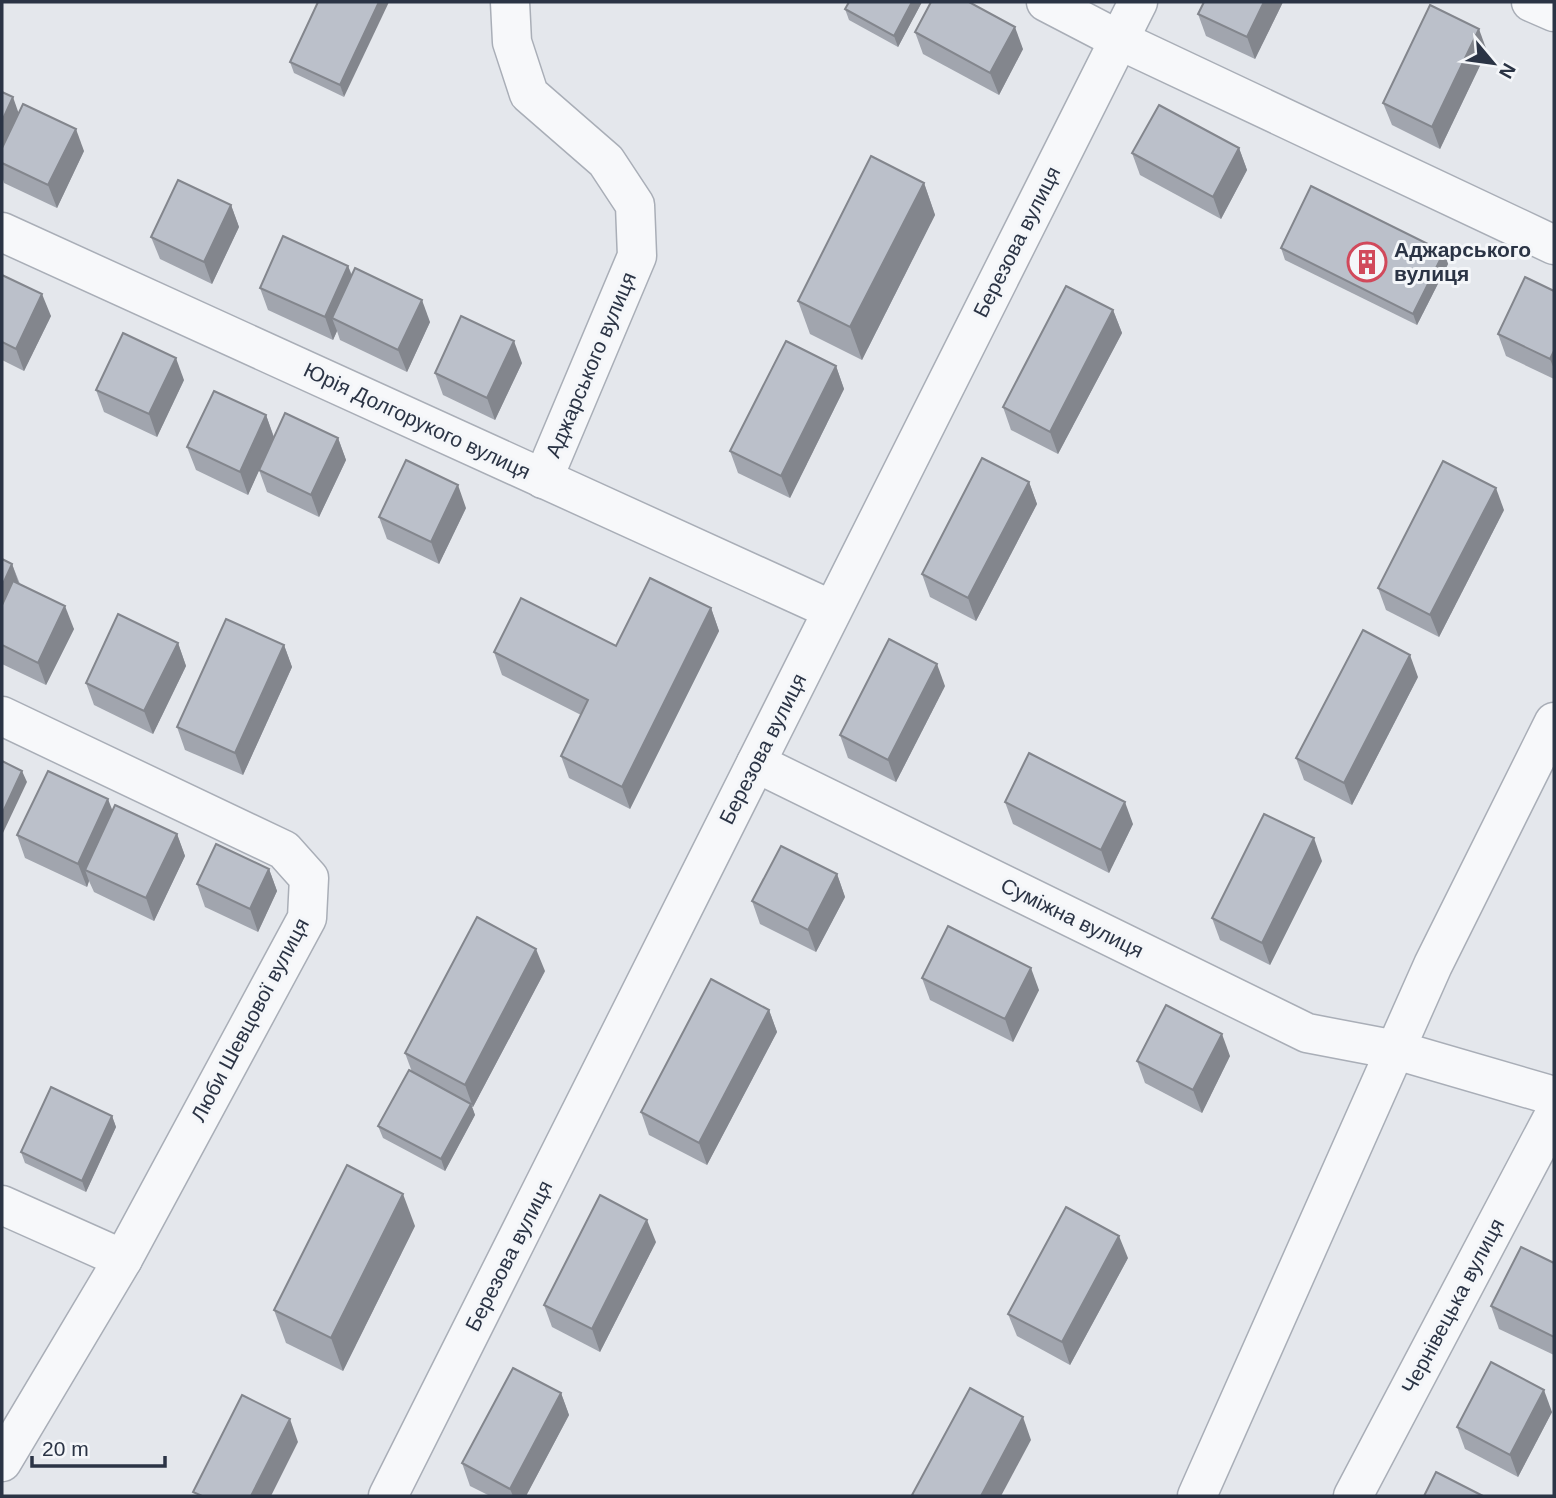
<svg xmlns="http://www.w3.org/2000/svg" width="1556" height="1498" viewBox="0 0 1556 1498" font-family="Arial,sans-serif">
  <rect width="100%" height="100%" fill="#e4e7ec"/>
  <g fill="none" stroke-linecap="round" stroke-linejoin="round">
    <defs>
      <g id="minor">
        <path d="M510,2l2,40 17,52 77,67 29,44 2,51 -94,223"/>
        <path d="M1046,2l73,38 435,205"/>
        <path d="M1531,2l23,10"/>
        <path d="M2,232l830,378"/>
        <path d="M2,716l282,134 25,28 -2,40 -184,341 -121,203"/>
        <path d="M756,763l551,270 89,17 158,46"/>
        <path d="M2,1205l121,54"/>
        <path d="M388,1496l750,-1494"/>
        <path d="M1197,1496l236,-531 121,-243"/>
        <path d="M1353,1496l201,-381"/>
      </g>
    </defs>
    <!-- minor casing -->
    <use href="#minor" stroke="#a9aeb7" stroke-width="41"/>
    <!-- minor -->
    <use href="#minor" stroke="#f7f8fa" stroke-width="38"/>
  </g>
  <!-- wall -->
  <g fill="#a1a5ae">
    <path d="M318,2l26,95 -50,-24 -4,-11z"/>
    <path d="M849,2h73l-24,45 -49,-27 -4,-11z"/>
    <path d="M1283,2l-28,57 -49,-23 -8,-22z"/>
    <path d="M915,32l108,17 -24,46 -76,-41z"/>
    <path d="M1487,51l-47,98 -48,-24 -9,-22z"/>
    <path d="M2,92l17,21 65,38 -27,57 -53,-25 -2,-7z"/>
    <path d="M1239,148l8,22 -26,49 -81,-44 -8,-22z"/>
    <path d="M924,183l11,32 -73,145 -52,-26 -12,-33z"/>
    <path d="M231,205l8,22 -27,57 -52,-25 -9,-22z"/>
    <path d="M1281,248l163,4 4,12 -31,61 -132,-65z"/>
    <path d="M348,266l4,9 78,47 -23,50 -67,-32 -3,-9 -4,9 -65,-30 -8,-22z"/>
    <path d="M2,275l49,41 -27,55 -22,-11z"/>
    <path d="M1554,291v88l-48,-23 -8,-22z"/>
    <path d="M1113,310l9,23 -64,121 -47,-24 -8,-23z"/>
    <path d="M522,363l-27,57 -52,-25 -8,-22z"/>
    <path d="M836,366l8,23 -54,109 -52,-25 -8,-22z"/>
    <path d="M184,380l-27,57 -53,-25 -8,-22z"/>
    <path d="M266,415l8,22 64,1 8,22 -27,57 -52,-25 -8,-22 -11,25 -52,-25 -9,-23z"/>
    <path d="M1029,482l8,22 -61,117 -46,-24 -8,-23z"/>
    <path d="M466,508l-27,56 -52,-25 -8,-22z"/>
    <path d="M1504,510l-65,127 -53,-27 -8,-22z"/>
    <path d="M2,559l10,5 8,20 54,45 -28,56 -44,-21z"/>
    <path d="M711,608l8,23 -89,178 -61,-31 -8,-22 20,-41 -79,-40 -8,-23 122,-6z"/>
    <path d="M178,643l8,23 -33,68 -59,-29 -8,-22z"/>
    <path d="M284,645l8,22 -49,108 -58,-25 -8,-23z"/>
    <path d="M1418,677l-66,128 -48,-25 -8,-22z"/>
    <path d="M945,686l-49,96 -48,-24 -8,-23z"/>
    <path d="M1005,802l128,22 -24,49 -96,-49z"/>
    <path d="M113,811l64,23 8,22 -31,65 -60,-29 -5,-11 -2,6 -62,-29 -8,-23z"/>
    <path d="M1322,861l-52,104 -50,-25 -8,-22z"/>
    <path d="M269,869l8,22 -19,41 -53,-25 -8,-23z"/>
    <path d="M837,874l8,23 -29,55 -56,-28 -8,-23z"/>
    <path d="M545,971l-72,136h-1l3,8 -30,56 -62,-33 -5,-12 34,-54 -7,-19z"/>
    <path d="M922,978l117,12 -26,52 -83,-42z"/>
    <path d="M769,1010l8,22 -70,133 -58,-30 -8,-23z"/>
    <path d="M1230,1056l-28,57 -57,-30 -8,-22z"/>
    <path d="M112,1116l4,11 -30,65 -61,-29 -4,-11z"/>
    <path d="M415,1226l-72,145 -57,-28 -12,-33z"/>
    <path d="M656,1242l-56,110 -48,-25 -8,-22z"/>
    <path d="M1128,1258l-58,107 -53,-29 -9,-22z"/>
    <path d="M1554,1263v92l-55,-26 -8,-23z"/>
    <path d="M561,1393l8,22 -43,81h-36l-20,-10 -8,-23z"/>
    <path d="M1552,1412l-34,65 -53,-28 -8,-22z"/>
  </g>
  <!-- shaded-wall -->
  <g fill="#83868d">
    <path d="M379,2h10l-45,95 -4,-12z"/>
    <path d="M912,2h10l-24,45 -4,-11z"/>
    <path d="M1264,2h19l-28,57 -8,-22z"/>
    <path d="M1015,27l8,22 -24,46 -9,-22z"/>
    <path d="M1479,29l8,22 -47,98 -8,-22z"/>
    <path d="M13,97l8,23 -19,41v-40z"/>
    <path d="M76,129l8,22 -27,57 -9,-23z"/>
    <path d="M1239,148l8,22 -26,49 -8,-22z"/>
    <path d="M924,183l11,32 -73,145 -12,-33z"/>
    <path d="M231,205l8,22 -27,57 -8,-22z"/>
    <path d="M1444,252l4,12 -31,61 -4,-11z"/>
    <path d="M348,266l8,22 -24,30 5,13 -4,9 -8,-23z"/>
    <path d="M42,294l9,22 -27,55 -8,-22z"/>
    <path d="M422,300l8,22 -23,50 -9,-22z"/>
    <path d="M1113,310l9,23 -64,121 -8,-22z"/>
    <path d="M514,341l8,22 -27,57 -8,-22z"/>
    <path d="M1554,351v18l-4,-10z"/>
    <path d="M176,358l8,22 -27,57 -8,-23z"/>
    <path d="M836,366l8,23 -54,109 -9,-22z"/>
    <path d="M266,415l8,23 -26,57 -8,-23z"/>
    <path d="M338,438l8,22 -27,57 -8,-22z"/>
    <path d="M1029,482l8,22 -61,117 -8,-23z"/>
    <path d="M458,485l8,23 -27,56 -8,-22z"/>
    <path d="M1496,488l8,22 -65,127 -9,-22z"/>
    <path d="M12,564l8,23 -18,39v-40z"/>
    <path d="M65,606l9,23 -28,56 -8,-22z"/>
    <path d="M711,608l8,23 -89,178 -8,-22z"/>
    <path d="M178,643l8,23 -33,68 -9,-23z"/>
    <path d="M284,645l8,22 -49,108 -8,-22z"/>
    <path d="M1410,655l8,22 -66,128 -8,-22z"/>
    <path d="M937,664l8,22 -49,96 -8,-22z"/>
    <path d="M22,771l5,11 -25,53v-21z"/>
    <path d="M108,799l9,23 -32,48 4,11 -2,6 -9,-23z"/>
    <path d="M1125,802l8,22 -24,49 -8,-23z"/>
    <path d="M177,834l8,22 -31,65 -8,-23z"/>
    <path d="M1314,838l8,23 -52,104 -8,-22z"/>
    <path d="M269,869l8,22 -19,41 -8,-23z"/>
    <path d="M837,874l8,23 -29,55 -8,-22z"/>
    <path d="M536,949l9,22 -72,136 -8,-22z"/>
    <path d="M1031,968l8,22 -26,52 -8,-23z"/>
    <path d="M769,1010l8,22 -70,133 -8,-22z"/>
    <path d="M1222,1034l8,22 -28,57 -9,-23z"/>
    <path d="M471,1104l4,11 -30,56 -4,-12z"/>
    <path d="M112,1116l4,11 -30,65 -4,-11z"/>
    <path d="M403,1194l12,32 -72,145 -12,-33z"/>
    <path d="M647,1220l9,22 -56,110 -8,-23z"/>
    <path d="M1119,1236l9,22 -58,107 -8,-23z"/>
    <path d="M1544,1390l8,22 -34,65 -8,-22z"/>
    <path d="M561,1393l8,22 -43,81h-13l-3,-7z"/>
    <path d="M1023,1417l8,23 -30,56h-20z"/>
    <path d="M290,1419l8,23 -27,54h-20z"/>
  </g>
  <!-- building -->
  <g fill="#bbc0ca" stroke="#83868d" stroke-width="2">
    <path d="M318,2h61l-39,83 -50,-23z"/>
    <path d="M849,2h63l-18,34 -49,-27z"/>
    <path d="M931,2h38l46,25 -25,46 -75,-41z"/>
    <path d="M1204,2h60l-17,35 -49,-23z"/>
    <path d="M1430,5l49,24 -47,98 -49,-24z"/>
    <path d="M2,92l11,5 -11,24z"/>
    <path d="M23,104l53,25 -28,56 -46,-22v-15z"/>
    <path d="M1159,105l80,43 -26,49 -81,-44z"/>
    <path d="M871,156l53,27 -74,144 -52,-26z"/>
    <path d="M178,180l53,25 -27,57 -53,-25z"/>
    <path d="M1311,186l133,66 -31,62 -132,-66z"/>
    <path d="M283,236l65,30 -23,51 -65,-29z"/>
    <path d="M355,268l67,32 -24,50 -66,-32z"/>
    <path d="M2,275l40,19 -26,55 -14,-7z"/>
    <path d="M1525,277l29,14v60l-4,8 -52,-25z"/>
    <path d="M1066,286l47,24 -63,122 -47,-25z"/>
    <path d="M461,316l53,25 -27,57 -52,-25z"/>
    <path d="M123,333l53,25 -27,56 -53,-24z"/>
    <path d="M786,341l50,25 -55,110 -51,-25z"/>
    <path d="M214,391l52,24 -26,57 -53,-25z"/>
    <path d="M285,413l53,25 -27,57 -52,-25z"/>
    <path d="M982,458l47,24 -61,116 -46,-24z"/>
    <path d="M406,460l52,25 -27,57 -52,-25z"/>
    <path d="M1443,461l53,27 -66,127 -52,-27z"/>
    <path d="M2,559l10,5 -10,22z"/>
    <path d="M650,578l61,30 -89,179 -61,-31 27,-56 -94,-48 27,-54 95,48z"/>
    <path d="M13,581l52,25 -27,57 -36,-18v-40z"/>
    <path d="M118,614l60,29 -34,68 -58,-28z"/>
    <path d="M226,619l58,26 -49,108 -58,-26z"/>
    <path d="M1363,630l47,25 -66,128 -48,-25z"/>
    <path d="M889,639l48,25 -49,96 -48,-25z"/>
    <path d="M1029,753l96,49 -24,48 -96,-48z"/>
    <path d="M2,761l20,10 -20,43z"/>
    <path d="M48,771l60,28 -30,65 -61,-29z"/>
    <path d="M115,805l62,29 -31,64 -61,-28z"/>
    <path d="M1264,814l50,24 -52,105 -50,-25z"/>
    <path d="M216,844l53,25 -19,40 -53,-25z"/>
    <path d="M781,846l56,28 -29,56 -56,-29z"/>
    <path d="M477,917l59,32 -71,136 -60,-32z"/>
    <path d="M948,926l83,42 -26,51 -83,-41z"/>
    <path d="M711,979l58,31 -70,133 -58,-31z"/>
    <path d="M1166,1005l56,29 -29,56 -56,-29z"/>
    <path d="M409,1070l62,34 -30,55 -63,-33z"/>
    <path d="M51,1087l61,29 -30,65 -61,-29z"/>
    <path d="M347,1165l56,29 -72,144 -57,-28z"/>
    <path d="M600,1195l47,25 -55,109 -48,-24z"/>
    <path d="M1066,1207l53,29 -57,106 -54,-28z"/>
    <path d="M1521,1247l33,16v74l-63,-31z"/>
    <path d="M1491,1362l53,28 -34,65 -53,-28z"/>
    <path d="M513,1368l48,25 -51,96 -48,-26z"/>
    <path d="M970,1388l53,29 -42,79h-67l-2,-1z"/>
    <path d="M242,1395l48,24 -39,77h-49l-9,-4z"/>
    <path d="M1436,1472l47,24h-59z"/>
  </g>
  <!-- icons -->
  <defs>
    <symbol id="building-ring" viewBox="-11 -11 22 22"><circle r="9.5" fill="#f4f6f9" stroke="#d1495b" stroke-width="1.5"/><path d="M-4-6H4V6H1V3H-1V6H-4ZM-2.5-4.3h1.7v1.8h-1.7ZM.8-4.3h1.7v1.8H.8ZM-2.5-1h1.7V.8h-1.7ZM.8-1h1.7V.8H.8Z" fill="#d1495b"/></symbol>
  </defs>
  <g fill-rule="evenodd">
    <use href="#building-ring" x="1345" y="240" width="44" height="44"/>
  </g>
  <g text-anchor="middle" stroke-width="6" stroke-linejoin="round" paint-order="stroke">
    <!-- street labels -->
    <g font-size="21" fill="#2b3445" stroke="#f4f6f9">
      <text transform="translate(1017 242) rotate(-63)" y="7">Березова вулиця</text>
      <text transform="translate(591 365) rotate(-67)" y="7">Аджарського вулиця</text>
      <text transform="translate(417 421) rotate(25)" y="7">Юрія Долгорукого вулиця</text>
      <text transform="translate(763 749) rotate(-63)" y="7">Березова вулиця</text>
      <text transform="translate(1072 918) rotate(26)" y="7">Суміжна вулиця</text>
      <text transform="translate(250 1020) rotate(-62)" y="7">Люби Шевцової вулиця</text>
      <text transform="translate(509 1256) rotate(-63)" y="7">Березова вулиця</text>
      <text transform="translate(1453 1306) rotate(-62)" y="7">Чернівецька вулиця</text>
    </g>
    <!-- poi labels -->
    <g font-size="21" font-weight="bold" fill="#2b3445" stroke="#f4f6f9" text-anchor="start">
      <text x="1394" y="257">Аджарського<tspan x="1394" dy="24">вулиця</tspan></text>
    </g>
  </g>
  <!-- border -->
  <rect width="1556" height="1498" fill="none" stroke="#2b3445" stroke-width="7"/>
  <!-- north arrow -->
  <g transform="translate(1493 63) rotate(119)" stroke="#f4f6f9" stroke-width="5" paint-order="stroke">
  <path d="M0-5L12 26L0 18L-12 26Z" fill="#2b3445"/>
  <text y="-10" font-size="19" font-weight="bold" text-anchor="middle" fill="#2b3445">N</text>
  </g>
  <!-- scale -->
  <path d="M32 1456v10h133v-10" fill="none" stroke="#2b3445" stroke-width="3.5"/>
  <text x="42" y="1456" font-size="21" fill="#2b3445" stroke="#f4f6f9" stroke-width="5" paint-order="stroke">20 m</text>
</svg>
